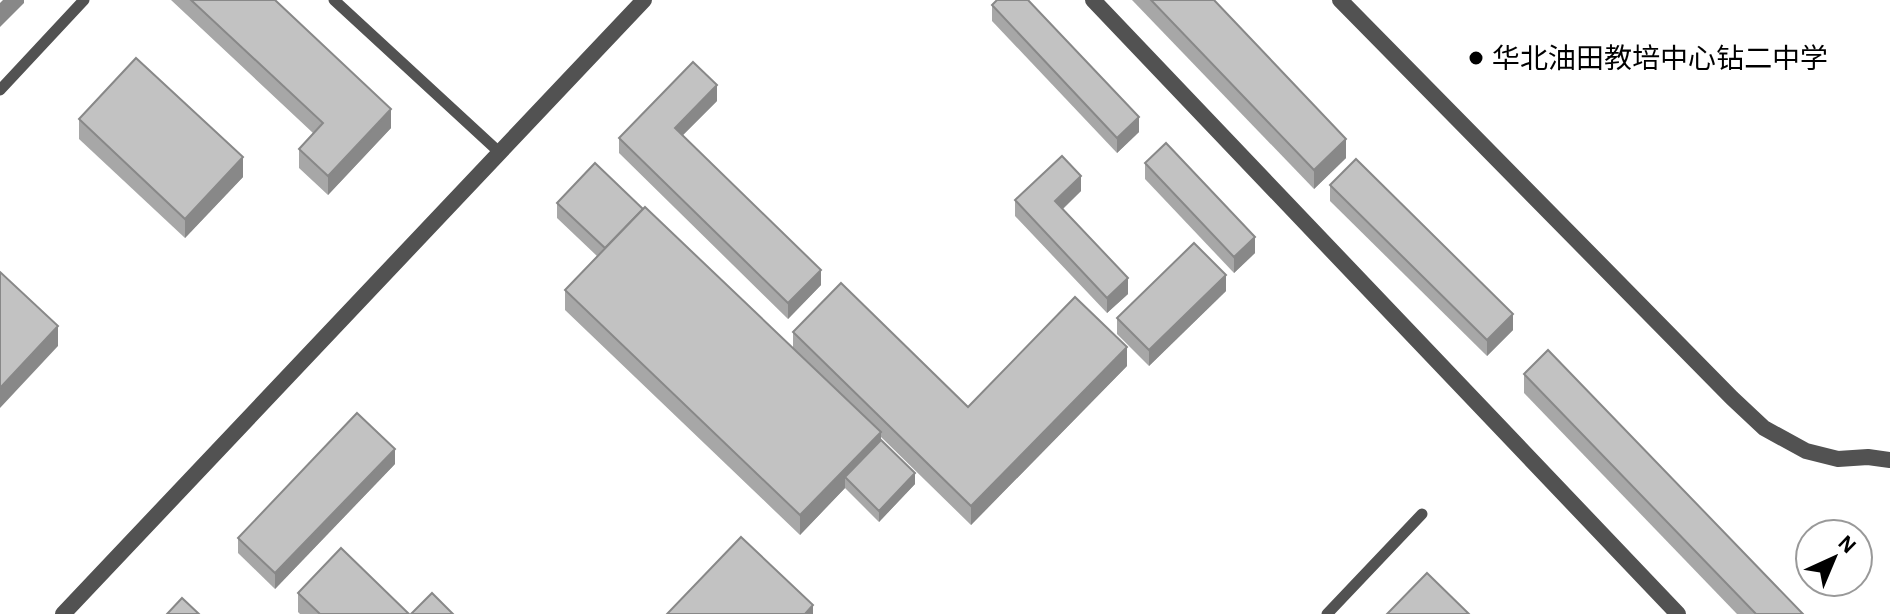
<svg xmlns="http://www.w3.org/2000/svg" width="1890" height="614" viewBox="0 0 1890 614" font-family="'Alegreya Sans','Noto Sans SC',sans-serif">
  <rect width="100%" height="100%" fill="#fff"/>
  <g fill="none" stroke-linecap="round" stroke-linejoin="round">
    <!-- service -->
    <g stroke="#525252" stroke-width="11">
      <path d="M334,0l165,152"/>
      <path d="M0,90l84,-90"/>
      <path d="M1327,614l95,-100"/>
    </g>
    <!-- pedestrian -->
    <path stroke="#525252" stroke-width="16" d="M1093,0l585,614"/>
    <!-- minor -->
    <path stroke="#525252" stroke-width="16" d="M1340,0l392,398 32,30 42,23 32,8 30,-2 22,3"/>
    <!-- tertiary -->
    <path stroke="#525252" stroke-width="16" d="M63,614l581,-614"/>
  </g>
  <!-- wall -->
  <g fill="#a7a7a7">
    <path d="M171,0h104l116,128 -63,67 -29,-27v-19l14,-16z"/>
    <path d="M1132,0h82l132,158 -32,31z"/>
    <path d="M992,5l147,127 -22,21 -125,-132z"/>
    <path d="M717,101l-34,34 138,150 -33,34 -169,-166v-15z"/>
    <path d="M79,119l164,58 -58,61 -106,-99z"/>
    <path d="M1145,163l110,90 -21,20 -89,-94z"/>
    <path d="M1330,185l183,145 -26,26 -157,-155z"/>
    <path d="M1081,191l-18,18 65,85 -21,19 -92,-97v-16z"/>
    <path d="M557,203l236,145v-16l175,75 159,-41 -156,159 -90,-88v3l34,44 -36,38 -34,-34 -45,47 -235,-225v-20l32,-34 -40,-38z"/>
    <path d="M1226,291l-77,75 -32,-32v-16z"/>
    <path d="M1524,374l279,240h-66l-213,-221z"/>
    <path d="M395,464l-120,125 -37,-36v-15z"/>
    <path d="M298,593l111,21h-109l-2,-2z"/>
  </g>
  <!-- shaded-wall -->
  <g fill="#888">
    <path d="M3,0h21v3l-24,24v-24z"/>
    <path d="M717,85v16l-42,42v-15z"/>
    <path d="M391,109v19l-63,67v-19z"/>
    <path d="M1139,117v15l-22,21v-15z"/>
    <path d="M1346,139v19l-32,31v-19z"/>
    <path d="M243,157v20l-58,61v-19z"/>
    <path d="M1081,176v15l-26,25v-15z"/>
    <path d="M1255,237v16l-21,20v-16z"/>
    <path d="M821,270v15l-33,34v-16z"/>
    <path d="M1226,275v16l-77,75v-16z"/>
    <path d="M1128,278v16l-21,19v-15z"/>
    <path d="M1513,314v16l-26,26v-16z"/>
    <path d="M58,326v20l-58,62v-20z"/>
    <path d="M1127,347v19l-156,159v-19z"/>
    <path d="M881,432v19l-36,26v11l-45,47v-20z"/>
    <path d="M395,449v15l-120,125v-16z"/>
    <path d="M915,473v11l-36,38v-11z"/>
    <path d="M813,605v9h-8z"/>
  </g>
  <!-- building -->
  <g fill="#c2c2c2" stroke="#888" stroke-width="2">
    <path d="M191,0h84l116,109 -63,67 -29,-27 24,-26z"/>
    <path d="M997,0h31l111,117 -22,21 -125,-133z"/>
    <path d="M1151,0h63l132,139 -32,31z"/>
    <path d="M136,58l107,99 -58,62 -106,-100z"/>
    <path d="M693,62l24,23 -42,43 146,142 -33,33 -169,-165z"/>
    <path d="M1166,143l89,94 -21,20 -89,-94z"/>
    <path d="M1062,156l19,20 -26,25 73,77 -21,20 -92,-98z"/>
    <path d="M1356,159l157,155 -26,26 -157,-155z"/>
    <path d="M595,163l48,46 -38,39 -48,-45z"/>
    <path d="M645,207l236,225 -81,83 -235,-225z"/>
    <path d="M1194,243l32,32 -77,75 -32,-32z"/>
    <path d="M0,272l58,54 -58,62z"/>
    <path d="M841,283l127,124 107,-110 52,50 -156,159 -178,-174z"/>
    <path d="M1548,350l255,264h-47l-232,-240z"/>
    <path d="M357,413l38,36 -120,124 -37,-35z"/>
    <path d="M881,440l34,33 -36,38 -34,-34z"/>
    <path d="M741,537l72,68 -8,9h-138z"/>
    <path d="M341,548l68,66h-89l-22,-21z"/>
    <path d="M1427,573l42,41h-82z"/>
    <path d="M432,593l21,21h-42z"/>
    <path d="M182,598l17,16h-32z"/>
  </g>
  <!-- markers -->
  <circle fill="#000" stroke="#fff" stroke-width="3" cx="1476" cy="58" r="8"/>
  <g text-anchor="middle" stroke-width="7" stroke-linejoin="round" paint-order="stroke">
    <!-- poi labels -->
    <g font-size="28" fill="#000" stroke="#fff" text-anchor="start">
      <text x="1492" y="68">华北油田教培中心钻二中学</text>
    </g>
  </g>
  <!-- north arrow -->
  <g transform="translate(1834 558) rotate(44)"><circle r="38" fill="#ffffff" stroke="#999999" stroke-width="2"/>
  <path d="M0-6L14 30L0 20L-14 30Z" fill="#000000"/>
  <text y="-12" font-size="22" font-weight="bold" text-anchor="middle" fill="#000000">N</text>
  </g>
</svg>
